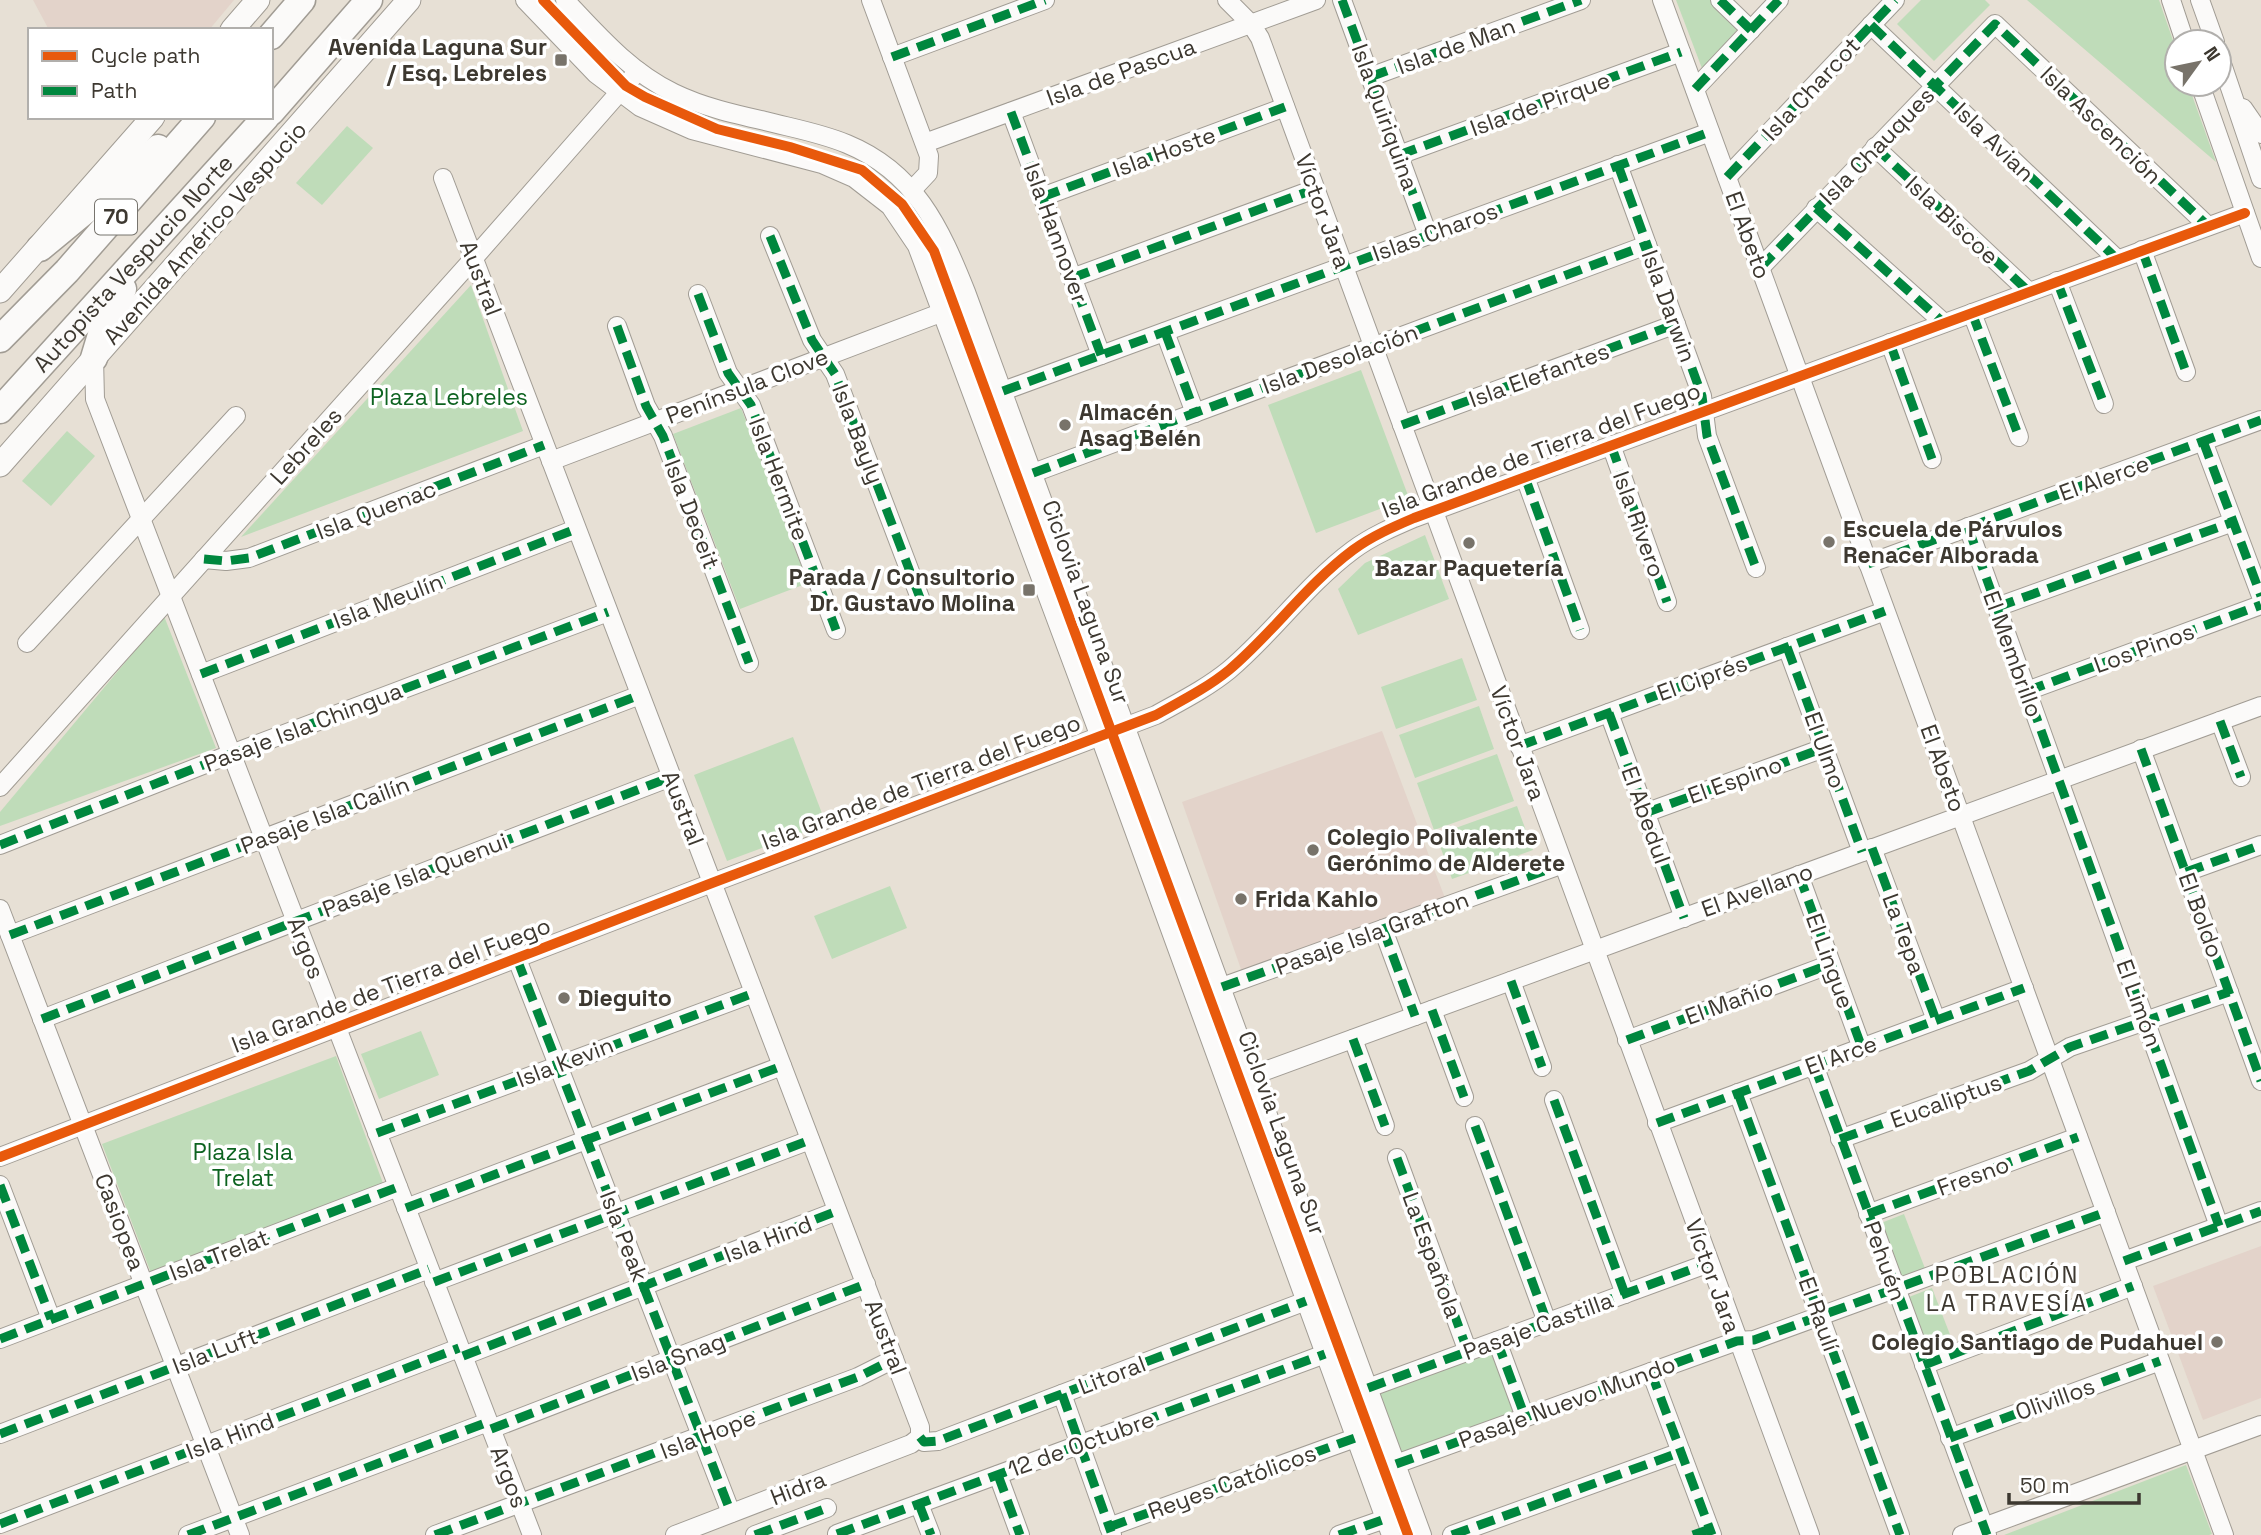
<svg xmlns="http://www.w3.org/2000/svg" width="2261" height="1535" viewBox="0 0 2261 1535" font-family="'Space Grotesk',sans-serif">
  <rect width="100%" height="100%" fill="#e7e0d5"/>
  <!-- commercial -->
  <g fill="#e3d3ca">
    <path d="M33,0h201l-25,30h-160z"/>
    <path d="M1382,731l63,167 -203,74 -60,-170z"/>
    <path d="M2261,1246v152l-58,22 -50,-134z"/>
  </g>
  <!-- green -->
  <g fill="#bfdcb9">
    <path d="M1676,0h34l32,29 -39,42z"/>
    <path d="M1921,0h64l5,5 -56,56 -37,-37z"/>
    <path d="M2027,0h132l18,52v32h11l28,78z"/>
    <path d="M347,126l26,22 -51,57 -26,-22z"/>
    <path d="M471,285l52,146 -282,106z"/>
    <path d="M1361,370l48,128 -93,35 -48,-128z"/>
    <path d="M741,408l67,175 -68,26 -67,-175z"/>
    <path d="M67,431l28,25 -44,50 -29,-25z"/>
    <path d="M1425,535l24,64 -91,36 -20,-46 27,-26z"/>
    <path d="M164,616l52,132 -216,78v-14z"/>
    <path d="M1462,658l15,42 -81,29 -15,-42z"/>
    <path d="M1479,706l15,43 -79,29 -16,-43z"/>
    <path d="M793,737l33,87 -99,37 -33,-86z"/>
    <path d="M1497,754l17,47 -80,29 -17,-47z"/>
    <path d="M1517,806l16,44 -81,29 -16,-44z"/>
    <path d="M890,886l17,42 -75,31 -18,-43z"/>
    <path d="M421,1031l18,44 -60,24 -18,-45z"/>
    <path d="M336,1056l48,130 -233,87 -49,-129z"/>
    <path d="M1904,1214l22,57 -24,9 -21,-57z"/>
    <path d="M1932,1288l22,57 -23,9 -22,-57z"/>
    <path d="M1492,1346l25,64 -115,45 -25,-64z"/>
    <path d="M2186,1465l26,69 -3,1h-205z"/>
  </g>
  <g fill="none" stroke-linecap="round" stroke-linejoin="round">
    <defs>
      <g id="minor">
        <path d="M525,0l71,74 44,33 52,23 130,34 32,14 36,28 27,40 183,491 291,798"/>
        <path d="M565,0c33,35 65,72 109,93 29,14 60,21 91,28 27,7 56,12 82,23 68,28 93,83 119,148l456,1243"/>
        <path d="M871,0l58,156 -1,17 -15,16"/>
        <path d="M1227,0l24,24 9,14 550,1497"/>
        <path d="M1342,0l86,235"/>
        <path d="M1662,0l562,1535"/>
        <path d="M1720,0l31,30"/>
        <path d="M2171,0l14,42"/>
        <path d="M2200,0l15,42"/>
        <path d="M1871,25l246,234"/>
        <path d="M2219,55l42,124"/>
        <path d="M892,57l153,-57"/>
        <path d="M1370,77l211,-77"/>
        <path d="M2200,84l61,174"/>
        <path d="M1695,89l84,-89"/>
        <path d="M2243,108l18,26"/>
        <path d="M1011,112l90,243"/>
        <path d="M925,143l391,-143"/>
        <path d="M1875,147l154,145"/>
        <path d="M1399,155l282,-103"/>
        <path d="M1618,165l84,231 5,40 49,132"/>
        <path d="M1727,177l168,-177"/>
        <path d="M443,178l477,1249v10"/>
        <path d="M1042,197l243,-90"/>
        <path d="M1816,208l128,115"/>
        <path d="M770,236l42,104 23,34 85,224"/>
        <path d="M2142,250l44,122"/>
        <path d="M1760,268l235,-244 213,202"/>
        <path d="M1072,278l243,-89"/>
        <path d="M2057,281l47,123"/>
        <path d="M698,294l30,79 23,32 85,225"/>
        <path d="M1972,313l47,124"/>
        <path d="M617,326l29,80 17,30 86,227"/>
        <path d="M1165,332l30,81"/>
        <path d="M1890,343l42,116"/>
        <path d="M94,358l1,41 437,1136"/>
        <path d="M1003,391l707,-259"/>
        <path d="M1402,425l274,-101"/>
        <path d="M2203,441l58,155"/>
        <path d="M1611,445l56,157"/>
        <path d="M551,461l392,-149"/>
        <path d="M1033,473l614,-228"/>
        <path d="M1525,477l55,153"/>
        <path d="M1968,527l251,699"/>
        <path d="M204,559l22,2 23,-3 295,-113"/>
        <path d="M1868,564l393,-144"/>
        <path d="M1997,607l236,-85"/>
        <path d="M27,643l209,-227"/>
        <path d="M1787,647l75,205"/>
        <path d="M201,674l375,-145"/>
        <path d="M2027,691l234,-86"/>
        <path d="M1609,713l75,205"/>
        <path d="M2220,721l21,56"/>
        <path d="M1519,746l366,-135"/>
        <path d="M2141,749l120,332"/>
        <path d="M0,787l473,-528 165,-188"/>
        <path d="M1645,813l179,-65"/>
        <path d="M0,845l231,-91 377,-142"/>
        <path d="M1872,848l64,172"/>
        <path d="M2186,872l75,-27"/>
        <path d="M1799,875l63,173"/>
        <path d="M0,909l240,626"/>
        <path d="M1383,929l32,87"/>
        <path d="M10,935l630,-240"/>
        <path d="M517,959l214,554"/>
        <path d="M1511,981l31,86"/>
        <path d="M1222,987l341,-123"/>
        <path d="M1432,1010l32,87"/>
        <path d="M42,1019l629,-242"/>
        <path d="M1353,1039l32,87"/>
        <path d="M1627,1040l204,-76"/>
        <path d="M1814,1065l173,470"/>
        <path d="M1254,1075l1007,-369"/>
        <path d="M1738,1093l162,442"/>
        <path d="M1554,1100l71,194"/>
        <path d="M1657,1123l367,-135"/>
        <path d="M1475,1126l72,196"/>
        <path d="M377,1133l377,-140"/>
        <path d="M1840,1139l189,-68 41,-24 159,-55"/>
        <path d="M0,1157l712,-274 444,-168c25,-14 51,-27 73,-45 44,-37 77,-85 124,-120 19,-14 40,-23 61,-32l831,-305"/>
        <path d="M1397,1158l71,194"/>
        <path d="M0,1185l51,134"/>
        <path d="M406,1208l376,-142"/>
        <path d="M1868,1214l210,-77"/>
        <path d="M2124,1261l137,-50"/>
        <path d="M434,1282l376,-142"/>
        <path d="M0,1339l398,-152"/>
        <path d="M1497,1341l28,76"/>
        <path d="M463,1356l374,-145"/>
        <path d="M1924,1365l209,-79"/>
        <path d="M1651,1372l61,163"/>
        <path d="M1368,1388l341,-125"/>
        <path d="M1062,1394l50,141"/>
        <path d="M491,1429l375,-145"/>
        <path d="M0,1434l429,-165"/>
        <path d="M920,1437l4,5 14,-1 368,-140"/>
        <path d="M1950,1438l210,-77"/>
        <path d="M1396,1464l341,-123 17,-1 352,-128"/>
        <path d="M998,1475l22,60"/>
        <path d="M919,1504l12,31"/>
        <path d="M0,1524l459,-176"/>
        <path d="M1109,1527l246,-89"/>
        <path d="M837,1534l488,-180"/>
        <path d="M188,1535l300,-113"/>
        <path d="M435,1535l423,-158 36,-18"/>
        <path d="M675,1535l236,-91 9,-7"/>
        <path d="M755,1535l72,-27"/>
        <path d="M1339,1535l46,-16"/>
        <path d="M1452,1535l229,-83"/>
        <path d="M1962,1535l299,-110"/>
      </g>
      <g id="major">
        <path d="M232,30l26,-30"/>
        <path d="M0,291l153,-174"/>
        <path d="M0,465l409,-465"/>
      </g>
      <g id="highway">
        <path d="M271,36l31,-36"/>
        <path d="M271,112l98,-112"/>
        <path d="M40,248l68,-56 50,-44"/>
        <path d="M0,339l67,-68 135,-154"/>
        <path d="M94,358l9,-30 20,-39"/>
        <path id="s1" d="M0,410l266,-293"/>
      </g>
    </defs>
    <!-- minor casing -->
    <use href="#minor" stroke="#a19c94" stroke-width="20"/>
    <!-- major casing -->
    <use href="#major" stroke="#a19c94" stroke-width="25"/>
    <!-- highway casing -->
    <use href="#highway" stroke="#a19c94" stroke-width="29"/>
    <!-- minor -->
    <use href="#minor" stroke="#fbfaf9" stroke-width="18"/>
    <!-- major -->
    <use href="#major" stroke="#fbfaf9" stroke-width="23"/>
    <!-- highway -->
    <use href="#highway" stroke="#fbfaf9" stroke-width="26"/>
    <!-- quiet -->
    <g stroke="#00873e" stroke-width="9" stroke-dasharray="18 9" stroke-linecap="butt">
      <path d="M1342,0l86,235"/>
      <path d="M1720,0l31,30"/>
      <path d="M1871,25l246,234"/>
      <path d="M892,57l153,-57"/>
      <path d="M1370,77l211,-77"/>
      <path d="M1695,89l84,-89"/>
      <path d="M1011,112l90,243"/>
      <path d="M1875,147l154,145"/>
      <path d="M1399,155l282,-103"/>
      <path d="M1618,165l84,231 5,40 49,132"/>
      <path d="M1727,177l168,-177"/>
      <path d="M1042,197l243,-90"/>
      <path d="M1816,208l128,115"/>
      <path d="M770,236l42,104 23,34 85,224"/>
      <path d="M2142,250l44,122"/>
      <path d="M1760,268l235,-244 213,202"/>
      <path d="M1072,278l243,-89"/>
      <path d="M2057,281l47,123"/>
      <path d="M698,294l30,79 23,32 85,225"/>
      <path d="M1972,313l47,124"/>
      <path d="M617,326l29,80 17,30 86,227"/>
      <path d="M1165,332l30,81"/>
      <path d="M1890,343l42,116"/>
      <path d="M1003,391l707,-259"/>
      <path d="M1402,425l274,-101"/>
      <path d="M2203,441l58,155"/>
      <path d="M1611,445l56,157"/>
      <path d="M1033,473l614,-228"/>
      <path d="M1525,477l55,153"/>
      <path d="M1968,527l251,699"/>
      <path d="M204,559l22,2 23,-3 295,-113"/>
      <path d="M1868,564l393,-144"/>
      <path d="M1997,607l236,-85"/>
      <path d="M1787,647l75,205"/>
      <path d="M201,674l375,-145"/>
      <path d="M2027,691l234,-86"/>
      <path d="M1609,713l75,205"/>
      <path d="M2220,721l21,56"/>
      <path d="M1519,746l366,-135"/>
      <path d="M2141,749l120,332"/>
      <path d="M1645,813l179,-65"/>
      <path d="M0,845l231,-91 377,-142"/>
      <path d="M1872,848l64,172"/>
      <path d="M2186,872l75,-27"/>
      <path d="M1799,875l63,173"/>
      <path d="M1383,929l32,87"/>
      <path d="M10,935l630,-240"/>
      <path d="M517,959l214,554"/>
      <path d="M1511,981l31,86"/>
      <path d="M1222,987l341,-123"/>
      <path d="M1432,1010l32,87"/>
      <path d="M42,1019l629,-242"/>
      <path d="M1353,1039l32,87"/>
      <path d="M1627,1040l204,-76"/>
      <path d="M1814,1065l173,470"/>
      <path d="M1738,1093l162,442"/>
      <path d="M1554,1100l71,194"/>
      <path d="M1657,1123l367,-135"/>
      <path d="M1475,1126l72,196"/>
      <path d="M377,1133l377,-140"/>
      <path d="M1840,1139l189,-68 41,-24 159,-55"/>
      <path d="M1397,1158l71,194"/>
      <path d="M0,1185l51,134"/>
      <path d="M406,1208l376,-142"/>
      <path d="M1868,1214l210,-77"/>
      <path d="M2124,1261l137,-50"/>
      <path d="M434,1282l376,-142"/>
      <path d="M0,1339l398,-152"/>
      <path d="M1497,1341l28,76"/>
      <path d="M463,1356l374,-145"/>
      <path d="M1924,1365l209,-79"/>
      <path d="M1651,1372l61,163"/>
      <path d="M1368,1388l341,-125"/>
      <path d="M1062,1394l49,138"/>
      <path d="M491,1429l375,-145"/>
      <path d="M0,1434l429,-165"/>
      <path d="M920,1437l4,5 14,-1 368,-140"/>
      <path d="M1950,1438l210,-77"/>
      <path d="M1396,1464l341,-123 17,-1 352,-128"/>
      <path d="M998,1475l22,60"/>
      <path d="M919,1504l12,31"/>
      <path d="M0,1524l459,-176"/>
      <path d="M1109,1527l246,-89"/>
      <path d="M837,1534l488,-180"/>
      <path d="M188,1535l300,-113"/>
      <path d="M435,1535l423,-158 36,-18"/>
      <path d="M755,1535l72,-27"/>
      <path d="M1339,1535l46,-16"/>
      <path d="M1452,1535l229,-83"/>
      <path d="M1693,1535l17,-6"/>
    </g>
    <defs>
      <g id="cycleway">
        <path d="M543,0l83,86 19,11 72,32 73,18 72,23 40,34 32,47 474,1284"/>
        <path d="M0,1157l712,-274 444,-168c25,-14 51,-27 73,-45 44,-37 77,-85 124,-120 19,-14 40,-23 61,-32l831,-305"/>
      </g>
    </defs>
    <!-- cycleway casing -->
    <use href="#cycleway" stroke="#fff" stroke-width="15"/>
    <!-- cycleway -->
    <use href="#cycleway" stroke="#e8590c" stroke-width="10"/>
  </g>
  <!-- markers -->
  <g fill="#78736a" stroke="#fff" stroke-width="2.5">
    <rect x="554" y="53" width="14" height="14" rx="3.5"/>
    <circle cx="1065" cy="425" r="7"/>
    <circle cx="1829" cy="542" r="7"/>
    <circle cx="1469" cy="543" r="7"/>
    <rect x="1022" y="583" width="14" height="14" rx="3.5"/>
    <circle cx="1313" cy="850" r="7"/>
    <circle cx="1241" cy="899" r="7"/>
    <circle cx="564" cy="998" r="7"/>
    <circle cx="2217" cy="1342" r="7"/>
  </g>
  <g text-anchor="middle" stroke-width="7" stroke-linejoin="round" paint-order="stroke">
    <!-- shield labels -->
    <rect fill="#fff" stroke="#77746e" stroke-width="2" x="95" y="199.5" width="42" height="35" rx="5"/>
    <g font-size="21" font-weight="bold" fill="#3d3830">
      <text x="116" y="224">70</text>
    </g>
    <!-- street labels -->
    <g font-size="23" fill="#3d3830" stroke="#fff">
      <text transform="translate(1456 46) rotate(-20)" y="8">Isla de Man</text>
      <text transform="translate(1121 72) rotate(-20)" y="8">Isla de Pascua</text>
      <text transform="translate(1811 89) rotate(-47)" y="8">Isla Charcot</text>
      <text transform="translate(1540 104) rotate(-20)" y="8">Isla de Pirque</text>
      <text transform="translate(1385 117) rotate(70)" y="8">Isla Quiriquina</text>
      <text transform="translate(2101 125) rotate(44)" y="8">Isla Ascención</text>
      <text transform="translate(1994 142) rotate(44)" y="8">Isla Avian</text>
      <text transform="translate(1877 146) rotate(-46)" y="8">Isla Chauques</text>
      <text transform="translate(1164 152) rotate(-20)" y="8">Isla Hoste</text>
      <text transform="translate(1323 211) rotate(70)" y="8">Víctor Jara</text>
      <text transform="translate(1952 220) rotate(43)" y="8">Isla Biscoe</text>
      <text transform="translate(1435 232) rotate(-20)" y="8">Islas Charos</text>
      <text transform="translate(205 233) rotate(-48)" y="8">Avenida Américo Vespucio</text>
      <text transform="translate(1056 233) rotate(70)" y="8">Isla Hannover</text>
      <text transform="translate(1748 235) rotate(70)" y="8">El Abeto</text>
      <text dy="8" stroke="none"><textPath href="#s1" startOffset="198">Autopista Vespucio Norte</textPath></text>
      <text transform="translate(481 278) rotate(69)" y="8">Austral</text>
      <text transform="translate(1669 306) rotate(70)" y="8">Isla Darwin</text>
      <text transform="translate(1340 359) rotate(-20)" y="8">Isla Desolación</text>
      <text transform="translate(1539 375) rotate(-20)" y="8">Isla Elefantes</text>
      <text transform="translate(747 386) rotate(-21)" y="8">Península Clove</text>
      <text transform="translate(858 434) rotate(69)" y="8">Isla Bayly</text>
      <text transform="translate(306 446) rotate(-48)" y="8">Lebreles</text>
      <text transform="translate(1541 450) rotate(-21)" y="8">Isla Grande de Tierra del Fuego</text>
      <text transform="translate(2104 478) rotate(-20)" y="8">El Alerce</text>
      <text transform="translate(779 479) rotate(69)" y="8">Isla Hermite</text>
      <text transform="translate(376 510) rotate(-21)" y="8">Isla Quenac</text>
      <text transform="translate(692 514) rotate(69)" y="8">Isla Deceit</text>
      <text transform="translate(1639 524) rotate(70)" y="8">Isla Rivero</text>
      <text transform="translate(388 601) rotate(-21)" y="8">Isla Meulín</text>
      <text transform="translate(1086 602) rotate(70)" y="8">Ciclovia Laguna Sur</text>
      <text transform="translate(2144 648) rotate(-20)" y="8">Los Pinos</text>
      <text transform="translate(2013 654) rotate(70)" y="8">El Membrillo</text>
      <text transform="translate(1702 678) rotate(-20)" y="8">El Ciprés</text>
      <text transform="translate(303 727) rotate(-21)" y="8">Pasaje Isla Chingua</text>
      <text transform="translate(1518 743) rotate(70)" y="8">Víctor Jara</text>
      <text transform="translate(1825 750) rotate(70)" y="8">El Ulmo</text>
      <text transform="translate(1943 768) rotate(70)" y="8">El Abeto</text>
      <text transform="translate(1735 780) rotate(-20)" y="8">El Espino</text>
      <text transform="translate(921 782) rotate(-21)" y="8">Isla Grande de Tierra del Fuego</text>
      <text transform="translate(683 808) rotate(69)" y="8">Austral</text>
      <text transform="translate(325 815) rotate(-21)" y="8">Pasaje Isla Cailín</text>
      <text transform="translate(1646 815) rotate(70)" y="8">El Abedul</text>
      <text transform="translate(415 875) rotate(-21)" y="8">Pasaje Isla Quenui</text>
      <text transform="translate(1757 890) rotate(-20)" y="8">El Avellano</text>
      <text transform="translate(2201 915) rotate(70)" y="8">El Boldo</text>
      <text transform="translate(1372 933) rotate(-20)" y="8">Pasaje Isla Grafton</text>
      <text transform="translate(1904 934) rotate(70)" y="8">La Tepa</text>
      <text transform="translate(306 948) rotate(69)" y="8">Argos</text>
      <text transform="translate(1830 961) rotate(70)" y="8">El Lingue</text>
      <text transform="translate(391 985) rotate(-21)" y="8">Isla Grande de Tierra del Fuego</text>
      <text transform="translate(1729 1002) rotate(-20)" y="8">El Mañío</text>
      <text transform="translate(2139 1003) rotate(70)" y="8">El Limón</text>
      <text transform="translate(1841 1055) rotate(-20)" y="8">El Arce</text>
      <text transform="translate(565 1062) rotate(-21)" y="8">Isla Kevin</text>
      <text transform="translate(1946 1101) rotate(-20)" y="8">Eucaliptus</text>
      <text transform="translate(1282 1133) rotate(70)" y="8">Ciclovia Laguna Sur</text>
      <text transform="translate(1973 1176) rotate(-20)" y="8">Fresno</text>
      <text transform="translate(120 1222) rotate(69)" y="8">Casiopea</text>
      <text transform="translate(624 1236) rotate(69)" y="8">Isla Peak</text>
      <text transform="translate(768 1239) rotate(-21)" y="8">Isla Hind</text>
      <text transform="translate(219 1255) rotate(-21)" y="8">Isla Trelat</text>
      <text transform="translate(1432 1255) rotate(70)" y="8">La Española</text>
      <text transform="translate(1885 1261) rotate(70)" y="8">Pehuén</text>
      <text transform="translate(1713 1276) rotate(70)" y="8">Víctor Jara</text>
      <text transform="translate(1819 1314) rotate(70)" y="8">El Raulí</text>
      <text transform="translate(1538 1326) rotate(-20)" y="8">Pasaje Castilla</text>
      <text transform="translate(886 1337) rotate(69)" y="8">Austral</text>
      <text transform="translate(215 1351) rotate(-21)" y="8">Isla Luft</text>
      <text transform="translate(678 1357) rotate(-21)" y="8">Isla Snag</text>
      <text transform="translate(1112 1375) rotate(-21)" y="8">Litoral</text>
      <text transform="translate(2055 1399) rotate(-20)" y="8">Olivillos</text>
      <text transform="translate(1567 1402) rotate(-20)" y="8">Pasaje Nuevo Mundo</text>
      <text transform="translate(708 1434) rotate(-21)" y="8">Isla Hope</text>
      <text transform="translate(230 1436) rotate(-21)" y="8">Isla Hind</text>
      <text transform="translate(1081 1444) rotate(-20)" y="8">12 de Octubre</text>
      <text transform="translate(509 1477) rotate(69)" y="8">Argos</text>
      <text transform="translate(1232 1482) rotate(-20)" y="8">Reyes Católicos</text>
      <text transform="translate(798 1488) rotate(-21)" y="8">Hidra</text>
    </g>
    <!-- poi labels -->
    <g font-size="23" font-weight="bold" fill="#3d3830" stroke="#fff" text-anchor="start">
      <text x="547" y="55" text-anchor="end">Avenida Laguna Sur<tspan x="547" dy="26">/ Esq. Lebreles</tspan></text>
      <text x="1079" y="420">Almacén<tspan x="1079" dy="26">Asag Belén</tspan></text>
      <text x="1843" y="537">Escuela de Párvulos<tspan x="1843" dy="26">Renacer Alborada</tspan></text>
      <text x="1469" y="576" text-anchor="middle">Bazar Paquetería</text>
      <text x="1015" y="585" text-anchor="end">Parada / Consultorio<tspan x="1015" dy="26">Dr. Gustavo Molina</tspan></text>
      <text x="1327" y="845">Colegio Polivalente<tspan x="1327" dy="26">Gerónimo de Alderete</tspan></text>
      <text x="1255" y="907">Frida Kahlo</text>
      <text x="578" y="1006">Dieguito</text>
      <text x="2203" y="1350" text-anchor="end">Colegio Santiago de Pudahuel</text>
    </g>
    <!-- park labels -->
    <g font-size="23" fill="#0d6320" stroke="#fff">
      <text x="449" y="405">Plaza Lebreles</text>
      <text x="243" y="1160">Plaza Isla<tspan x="243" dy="26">Trelat</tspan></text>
    </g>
    <!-- neighbourhood labels -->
    <g font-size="24" letter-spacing="2" fill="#3d3830" stroke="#fff">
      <text x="2007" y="1283">POBLACIÓN<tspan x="2007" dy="28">LA TRAVESÍA</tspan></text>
    </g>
  </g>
  <!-- legend -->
  <rect x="28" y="28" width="245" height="91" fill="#ffffff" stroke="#b1afac" stroke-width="2"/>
  <rect x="42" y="51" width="35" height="10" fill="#e8590c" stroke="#b1afac" stroke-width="2"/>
  <text x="91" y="63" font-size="21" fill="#3d3830">Cycle path</text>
  <rect x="42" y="86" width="35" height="10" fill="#00873e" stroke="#b1afac" stroke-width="2"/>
  <text x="91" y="98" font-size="21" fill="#3d3830">Path</text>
  <!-- north arrow -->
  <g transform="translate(2198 63) rotate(57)"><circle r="33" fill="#ffffff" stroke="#b1afac" stroke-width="2"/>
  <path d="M0-5L12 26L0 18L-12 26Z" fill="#78736a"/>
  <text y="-10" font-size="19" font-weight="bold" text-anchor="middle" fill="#3d3830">N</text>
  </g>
  <!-- scale -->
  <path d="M2009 1493v10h130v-10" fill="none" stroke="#3d3830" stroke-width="3.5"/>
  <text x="2020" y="1493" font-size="21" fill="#3d3830" stroke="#ffffff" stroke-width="5" paint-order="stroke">50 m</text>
</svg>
